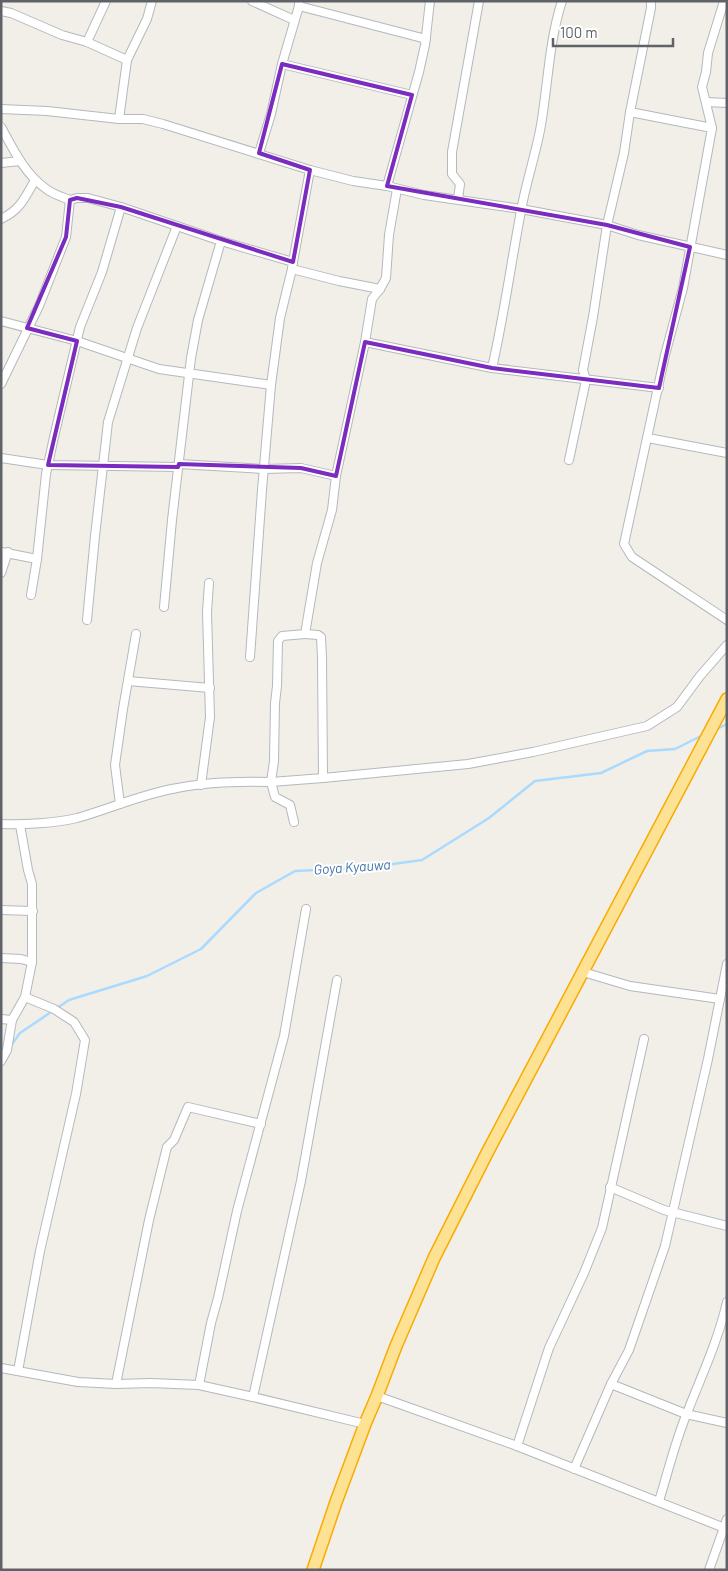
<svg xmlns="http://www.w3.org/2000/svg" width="728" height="1571" viewBox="0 0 728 1571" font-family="Barlow,sans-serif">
  <rect width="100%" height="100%" fill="#f1efe8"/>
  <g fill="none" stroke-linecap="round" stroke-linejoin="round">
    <!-- stream -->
    <g stroke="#aadaff" stroke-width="2.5">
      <path d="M717,729l10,-5"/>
      <path d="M10,1047l10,-14 49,-33 78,-24 54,-27 55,-56 39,-22 69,-3 58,-8 67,-42 46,-37 66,-8 46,-22 28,-2 28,-14"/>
    </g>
    <defs>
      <g id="minor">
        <path d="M252,1l42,19"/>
        <path d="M724,1l-16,52 -2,19 -4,15 10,41 -29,160 -18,67 -41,189 8,13 95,63"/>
        <path d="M299,6l127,33"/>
        <path d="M1,11l10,2 51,22 25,7 40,18"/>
        <path d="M87,42l19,-41"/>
        <path d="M282,64l130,31"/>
        <path d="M706,102l21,1"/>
        <path d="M1,109l46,2 72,8h24l20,5 147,46 43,11 34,5 37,9 97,14 86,16 31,10 89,20"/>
        <path d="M630,112l82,16"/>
        <path d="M119,119l8,-59 20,-41 5,-18"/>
        <path d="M1,127c12,22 24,47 44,61 7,6 17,9 25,12l7,-2h11l33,9 100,34 72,21 -1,7 47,12 41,8"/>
        <path d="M259,153l12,-39 11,-50 17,-58v-5"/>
        <path d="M1,163l19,-2"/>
        <path d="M387,186l32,-114 6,-27 5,-44"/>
        <path d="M458,199l2,-15 -8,-10v-22l27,-151"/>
        <path d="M1,219c19,-9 24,-21 34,-39"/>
        <path d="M293,262l17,-92"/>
        <path d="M1,321l76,20 82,28 112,16"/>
        <path d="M365,342l127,26 167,20"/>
        <path d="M492,368c12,-52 19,-105 29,-157 5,-29 15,-57 20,-86 7,-41 8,-84 21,-124"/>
        <path d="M1,384l38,-78 27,-69 4,-37"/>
        <path d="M648,438l79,15"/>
        <path d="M1,458l47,7 130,2"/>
        <path d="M569,460l17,-80 -3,-10 10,-53 14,-92 17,-72 6,-41 21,-104v-7"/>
        <path d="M179,464l85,5 37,-1 35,8"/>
        <path d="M1,552l36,7"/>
        <path d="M1,573l7,-21"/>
        <path d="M31,595l6,-36 9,-85 8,-37 26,-110 22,-55 19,-65"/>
        <path d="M164,607l8,-87 19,-162 7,-38 23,-79"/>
        <path d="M87,620l8,-84 13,-114 29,-94 40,-102"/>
        <path d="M250,657l12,-167 9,-105 9,-67 12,-49"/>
        <path d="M128,681l82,7"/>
        <path d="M323,778l145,-14 65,-12 114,-26 30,-19 23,-31 27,-31"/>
        <path d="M201,785l9,-68 -3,-105 2,-29"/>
        <path d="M120,804l-5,-39 8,-56 13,-75"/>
        <path d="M294,822l-4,-17 -15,-8 -4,-15 52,-4 -1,-120 -1,-21 -3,-2 -13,-1"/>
        <path d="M1,824c22,1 55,-1 76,-6 32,-9 63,-23 95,-29 32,-7 66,-8 99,-7l3,-21 1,-58 2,-17 1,-45 4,-5 23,-2 12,-71 15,-53 4,-34 29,-134 7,-43 8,-10 6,-11 3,-43 8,-46"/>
        <path d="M1,910l32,1"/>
        <path d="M1,958l20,1 11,3"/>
        <path d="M583,972l47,14 90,13"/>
        <path d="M1,1019l11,1 13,-23 7,-35v-78l-4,-14 -8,-45"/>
        <path d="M1,1061l6,-11 5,-30"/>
        <path d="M610,1187l54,23 63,16"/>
        <path d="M1,1368l77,14 38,2 35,-1 48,2 54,12 112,27"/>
        <path d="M18,1371l22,-120 36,-157 9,-54 -11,-18 -20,-13 -29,-12"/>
        <path d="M116,1384l33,-164 18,-73 7,-7 14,-33 73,17"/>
        <path d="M611,1384l75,30 41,9"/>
        <path d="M199,1385l12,-62 7,-25 19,-87 47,-175 22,-127"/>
        <path d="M377,1396l140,50 210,83"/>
        <path d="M253,1397l48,-216 36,-201"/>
        <path d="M517,1446l32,-98 35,-75 18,-45 42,-189"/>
        <path d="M574,1469l37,-85 18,-34 36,-104 43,-187 19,-95"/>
        <path d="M659,1501c9,-29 16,-59 28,-88 14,-36 31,-72 40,-111"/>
        <path d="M709,1570l18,-51"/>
      </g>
      <path id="highway" d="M313,1570l23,-68 29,-78 12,-28 19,-50 38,-88 53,-105 240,-454"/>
    </defs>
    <!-- minor casing -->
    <use href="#minor" stroke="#b5b8bc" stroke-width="10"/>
    <!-- highway casing -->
    <use href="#highway" stroke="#f9ab00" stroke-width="14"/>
    <!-- minor -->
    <use href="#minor" stroke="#fff" stroke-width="8"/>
    <!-- highway -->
    <use href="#highway" stroke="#fde293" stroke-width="11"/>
  </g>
  <!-- marked area -->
  <path fill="none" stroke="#7b2cbf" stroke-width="4" stroke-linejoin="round" d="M282,64l130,31 -25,91 220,39 83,22 -31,141 -167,-20 -127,-26 -29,134 -35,-8 -122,-4 -1,3 -130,-2 29,-124 -50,-13 39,-91 4,-37 7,-2 44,9 172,55 17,-92 -51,-17z"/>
  <g text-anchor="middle" stroke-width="4" stroke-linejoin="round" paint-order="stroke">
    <!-- water labels -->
    <g font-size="14" font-style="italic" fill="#4174aa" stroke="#fff">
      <text transform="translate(352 867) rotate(-4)" y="5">Goya Kyauwa</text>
    </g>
  </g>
  <!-- border -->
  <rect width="728" height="1571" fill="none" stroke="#5f6368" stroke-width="5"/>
  <!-- scale -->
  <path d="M553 38v8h120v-8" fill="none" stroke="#5f6368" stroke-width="2.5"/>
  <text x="560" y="38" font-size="15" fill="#5f6368" stroke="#ffffff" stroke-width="4" paint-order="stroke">100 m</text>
</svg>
